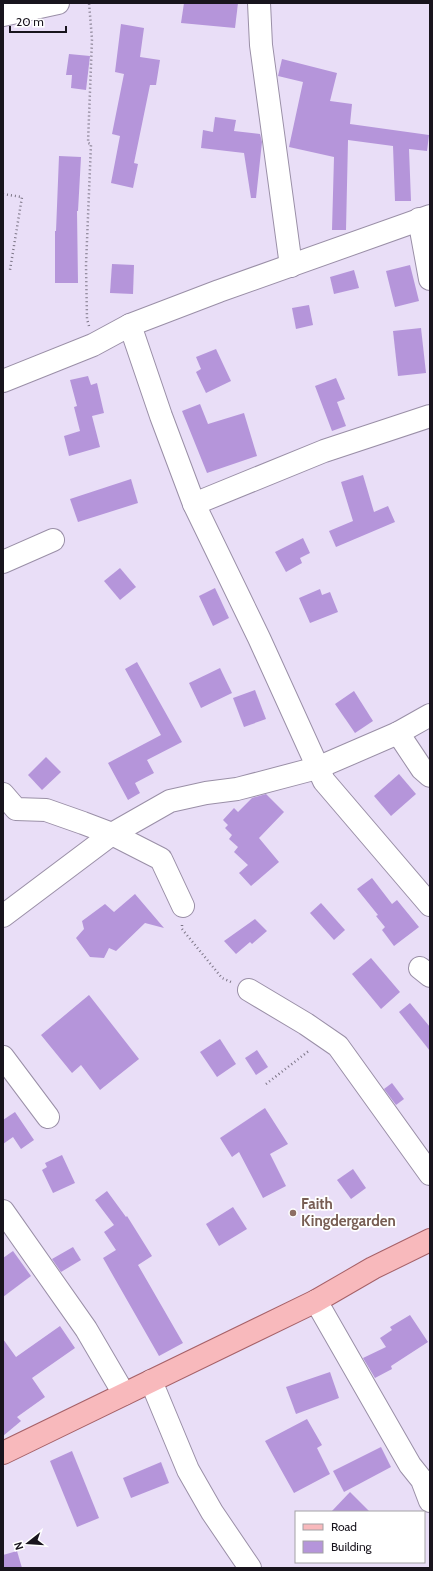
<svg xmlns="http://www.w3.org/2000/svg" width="433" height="1571" viewBox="0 0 433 1571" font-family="Cabin,sans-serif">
  <rect width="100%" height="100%" fill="#e9def7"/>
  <!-- building -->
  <g fill="#b595da">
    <path d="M184,3h54l-3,25 -54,-5z"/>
    <path d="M121,24l23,4 -4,29 20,3 -4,25h-6l-16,78 4,1 -5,24 -22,-5 9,-47 -8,-2 12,-60 -9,-2z"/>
    <path d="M69,54l21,2 -4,34 -15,-2 1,-13h-6z"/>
    <path d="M282,59l55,14 -7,28 22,3 -2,20 79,11 -2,16 -18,-2 2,52h-16l-2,-55 -45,-6 -2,90h-14l2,-73 -45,-10 14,-65 -25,-6z"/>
    <path d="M215,117l21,3 -2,11 26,3 2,8 -6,56h-5l-7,-45 -43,-5 2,-18 10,2z"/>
    <path d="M59,156l22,1 -3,54h-1l1,72h-23v-52h1z"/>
    <path d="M112,264l22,1 -1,29 -23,-1z"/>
    <path d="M410,265l9,36 -24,6 -9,-36z"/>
    <path d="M354,270l5,18 -25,6 -4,-17z"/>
    <path d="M309,305l4,20 -17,4 -4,-21z"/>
    <path d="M421,328l5,45 -28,3 -5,-45z"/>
    <path d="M216,349l15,32 -25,12 -10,-21 5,-3 -5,-12z"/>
    <path d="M88,376l3,9 6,-2 7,30 -12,3 8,31 -31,9 -5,-20 16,-5 -6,-24 3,-1 -7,-26z"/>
    <path d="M336,378l9,21 -8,3 9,24 -14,5 -17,-45z"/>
    <path d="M200,404l8,20 36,-11 13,43 -50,17 -25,-62z"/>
    <path d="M363,475l11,37 14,-6 7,16 -59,25 -7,-16 24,-10 -12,-39z"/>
    <path d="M131,479l7,24 -60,19 -8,-23z"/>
    <path d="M303,538l7,15 -10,5 2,5 -16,9 -11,-20z"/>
    <path d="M120,568l16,19 -16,13 -16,-19z"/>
    <path d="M215,588l14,30 -16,8 -14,-30z"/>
    <path d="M320,589l2,6 8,-3 8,20 -28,11 -11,-25z"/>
    <path d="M137,662l45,80 -35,18 7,13 -19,10 5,10 -12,7 -20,-37 53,-28 -36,-66z"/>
    <path d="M220,668l12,25 -31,15 -12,-25z"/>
    <path d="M255,690l11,29 -22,8 -11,-29z"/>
    <path d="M354,691l19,30 -18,12 -20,-29z"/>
    <path d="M46,757l15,15 -19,18 -14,-15z"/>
    <path d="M399,774l17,20 -25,22 -17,-20z"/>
    <path d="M266,794l18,18 -25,26 20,24 -28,24 -12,-13 9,-8 -14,-13 4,-5 -9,-8 3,-4 -7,-7 3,-3 -5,-5 11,-12 4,4 14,-14z"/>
    <path d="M372,878l20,26 5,-4 22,27 -25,19 -12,-16 3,-3 -9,-11 2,-1 -21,-26z"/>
    <path d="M135,894l29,34 -19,-5 -29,28 -7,-3 -5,10 -14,-1 -14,-19 8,-9 -2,-8 23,-17 9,8z"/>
    <path d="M321,903l24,27 -11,10 -24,-27z"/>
    <path d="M255,919l12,12 -15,13 -2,-2 -14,12 -12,-13z"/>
    <path d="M371,958l29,34 -19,17 -29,-35z"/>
    <path d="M89,995l50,64 -39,31 -19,-25 -9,8 -31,-38z"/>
    <path d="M410,1003l20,24v24l-31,-39z"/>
    <path d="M220,1039l16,25 -19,13 -17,-25z"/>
    <path d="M257,1050l11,17 -12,8 -11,-17z"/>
    <path d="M392,1083l12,16 -8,6 -12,-16z"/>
    <path d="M265,1108l23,36 -18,10 16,32 -23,12 -24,-46 -7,5 -12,-19z"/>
    <path d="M15,1112l19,28 -13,9 -8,-12 -10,7v-24z"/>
    <path d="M62,1155l13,28 -22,10 -11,-23 5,-3 -2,-4z"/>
    <path d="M353,1169l13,19 -15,11 -14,-19z"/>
    <path d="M107,1191l19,26 1,-1 25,40 -14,9 45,78 -24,13 -56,-98 13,-8 -12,-18 10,-7 -19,-25z"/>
    <path d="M233,1207l14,22 -28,17 -13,-22z"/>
    <path d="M73,1247l8,13 -20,12 -9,-13z"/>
    <path d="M13,1251l18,25 -28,21v-39z"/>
    <path d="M410,1315l18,27 -37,24 1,3 -17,9 -12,-20 23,-11 -6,-9 12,-8 -2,-3z"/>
    <path d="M60,1326l15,22 -43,30 13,19 -28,20 4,4 -18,15v-97l13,18z"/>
    <path d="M330,1372l9,26 -43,16 -10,-27z"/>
    <path d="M307,1419l15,26 -5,3 13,26 -36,19 -29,-52z"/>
    <path d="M381,1447l10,20 -47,25 -11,-21z"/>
    <path d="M72,1451l27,67 -22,9 -27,-66z"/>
    <path d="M161,1462l8,21 -38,15 -8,-20z"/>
    <path d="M350,1492l20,20h-39z"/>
    <path d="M17,1551l5,17h-19v-13z"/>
  </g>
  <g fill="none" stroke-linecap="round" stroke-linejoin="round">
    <defs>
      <g id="minor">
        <path d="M259,3l2,42 30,221"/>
        <path d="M3,15l55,-12"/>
        <path d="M419,219l11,60"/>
        <path d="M130,325l31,91 33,88 65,134 65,143 106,124"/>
        <path d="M3,381l90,-36 37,-20 89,-34 211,-75"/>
        <path d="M194,504l130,-53 106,-35"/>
        <path d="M3,562l50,-22"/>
        <path d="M398,733l24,36 8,7"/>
        <path d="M3,794l13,15 30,1 37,13 29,11 49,25 22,47"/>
        <path d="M3,916l109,-82 58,-33 36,-8 31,-4 80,-21 81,-35 32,-18"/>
        <path d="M420,968l10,8"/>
        <path d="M249,990l57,34 32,22 92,128"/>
        <path d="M3,1057l45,60"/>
        <path d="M3,1211l83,118 38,65"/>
        <path d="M316,1301l94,164 12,15 8,21"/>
        <path d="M151,1381l37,89 24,42 38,56"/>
      </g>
      <path id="major" d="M3,1453l313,-152 57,-33 57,-28"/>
    </defs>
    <!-- minor casing -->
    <use href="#minor" stroke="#9a8fa7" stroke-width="24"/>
    <!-- major casing -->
    <use href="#major" stroke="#a66168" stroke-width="24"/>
    <!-- path -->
    <g stroke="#7c7586" stroke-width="2.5" stroke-dasharray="1 3" stroke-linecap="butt">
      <path d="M3,194l19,3 -12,73"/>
      <path d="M89,326l-2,-7 -1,-54 5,-121 -3,-1 4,-104 -3,-36"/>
      <path d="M182,925v4l40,49 9,4"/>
      <path d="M266,1084l44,-34"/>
    </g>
    <!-- minor -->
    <use href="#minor" stroke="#fff" stroke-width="22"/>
    <!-- major -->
    <use href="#major" stroke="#f8b9bc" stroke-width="22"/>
  </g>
  <!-- markers -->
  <circle fill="#8d6e63" stroke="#fff" stroke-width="1.5" cx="293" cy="1213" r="4"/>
  <g text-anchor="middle" stroke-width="3.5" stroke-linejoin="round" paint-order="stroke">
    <!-- education labels -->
    <g font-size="15" font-weight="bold" fill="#785e54" stroke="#fff" text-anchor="start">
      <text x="301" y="1209">Faith<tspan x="301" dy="17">Kingdergarden</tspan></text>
    </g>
  </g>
  <!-- border -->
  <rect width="433" height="1571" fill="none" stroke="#18141d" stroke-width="8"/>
  <!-- legend -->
  <rect x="295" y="1511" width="130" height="52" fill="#ffffff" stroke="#a3a1a5"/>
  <rect x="303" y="1524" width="20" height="6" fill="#f8b9bc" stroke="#a3a1a5"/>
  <text x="331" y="1531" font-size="12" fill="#18141d">Road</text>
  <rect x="303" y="1541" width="20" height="12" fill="#b595da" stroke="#a3a1a5"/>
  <text x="331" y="1551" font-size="12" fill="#18141d">Building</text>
  <!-- north arrow -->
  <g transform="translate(28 1543) rotate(253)" stroke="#ffffff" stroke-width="3" paint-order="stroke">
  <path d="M0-3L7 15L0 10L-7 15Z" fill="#18141d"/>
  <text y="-6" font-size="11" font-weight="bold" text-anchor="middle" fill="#18141d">N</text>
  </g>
  <!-- scale -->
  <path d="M10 26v6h56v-6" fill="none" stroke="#18141d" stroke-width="2"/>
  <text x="16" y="26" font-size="12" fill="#18141d" stroke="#ffffff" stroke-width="3" paint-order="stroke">20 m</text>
</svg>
